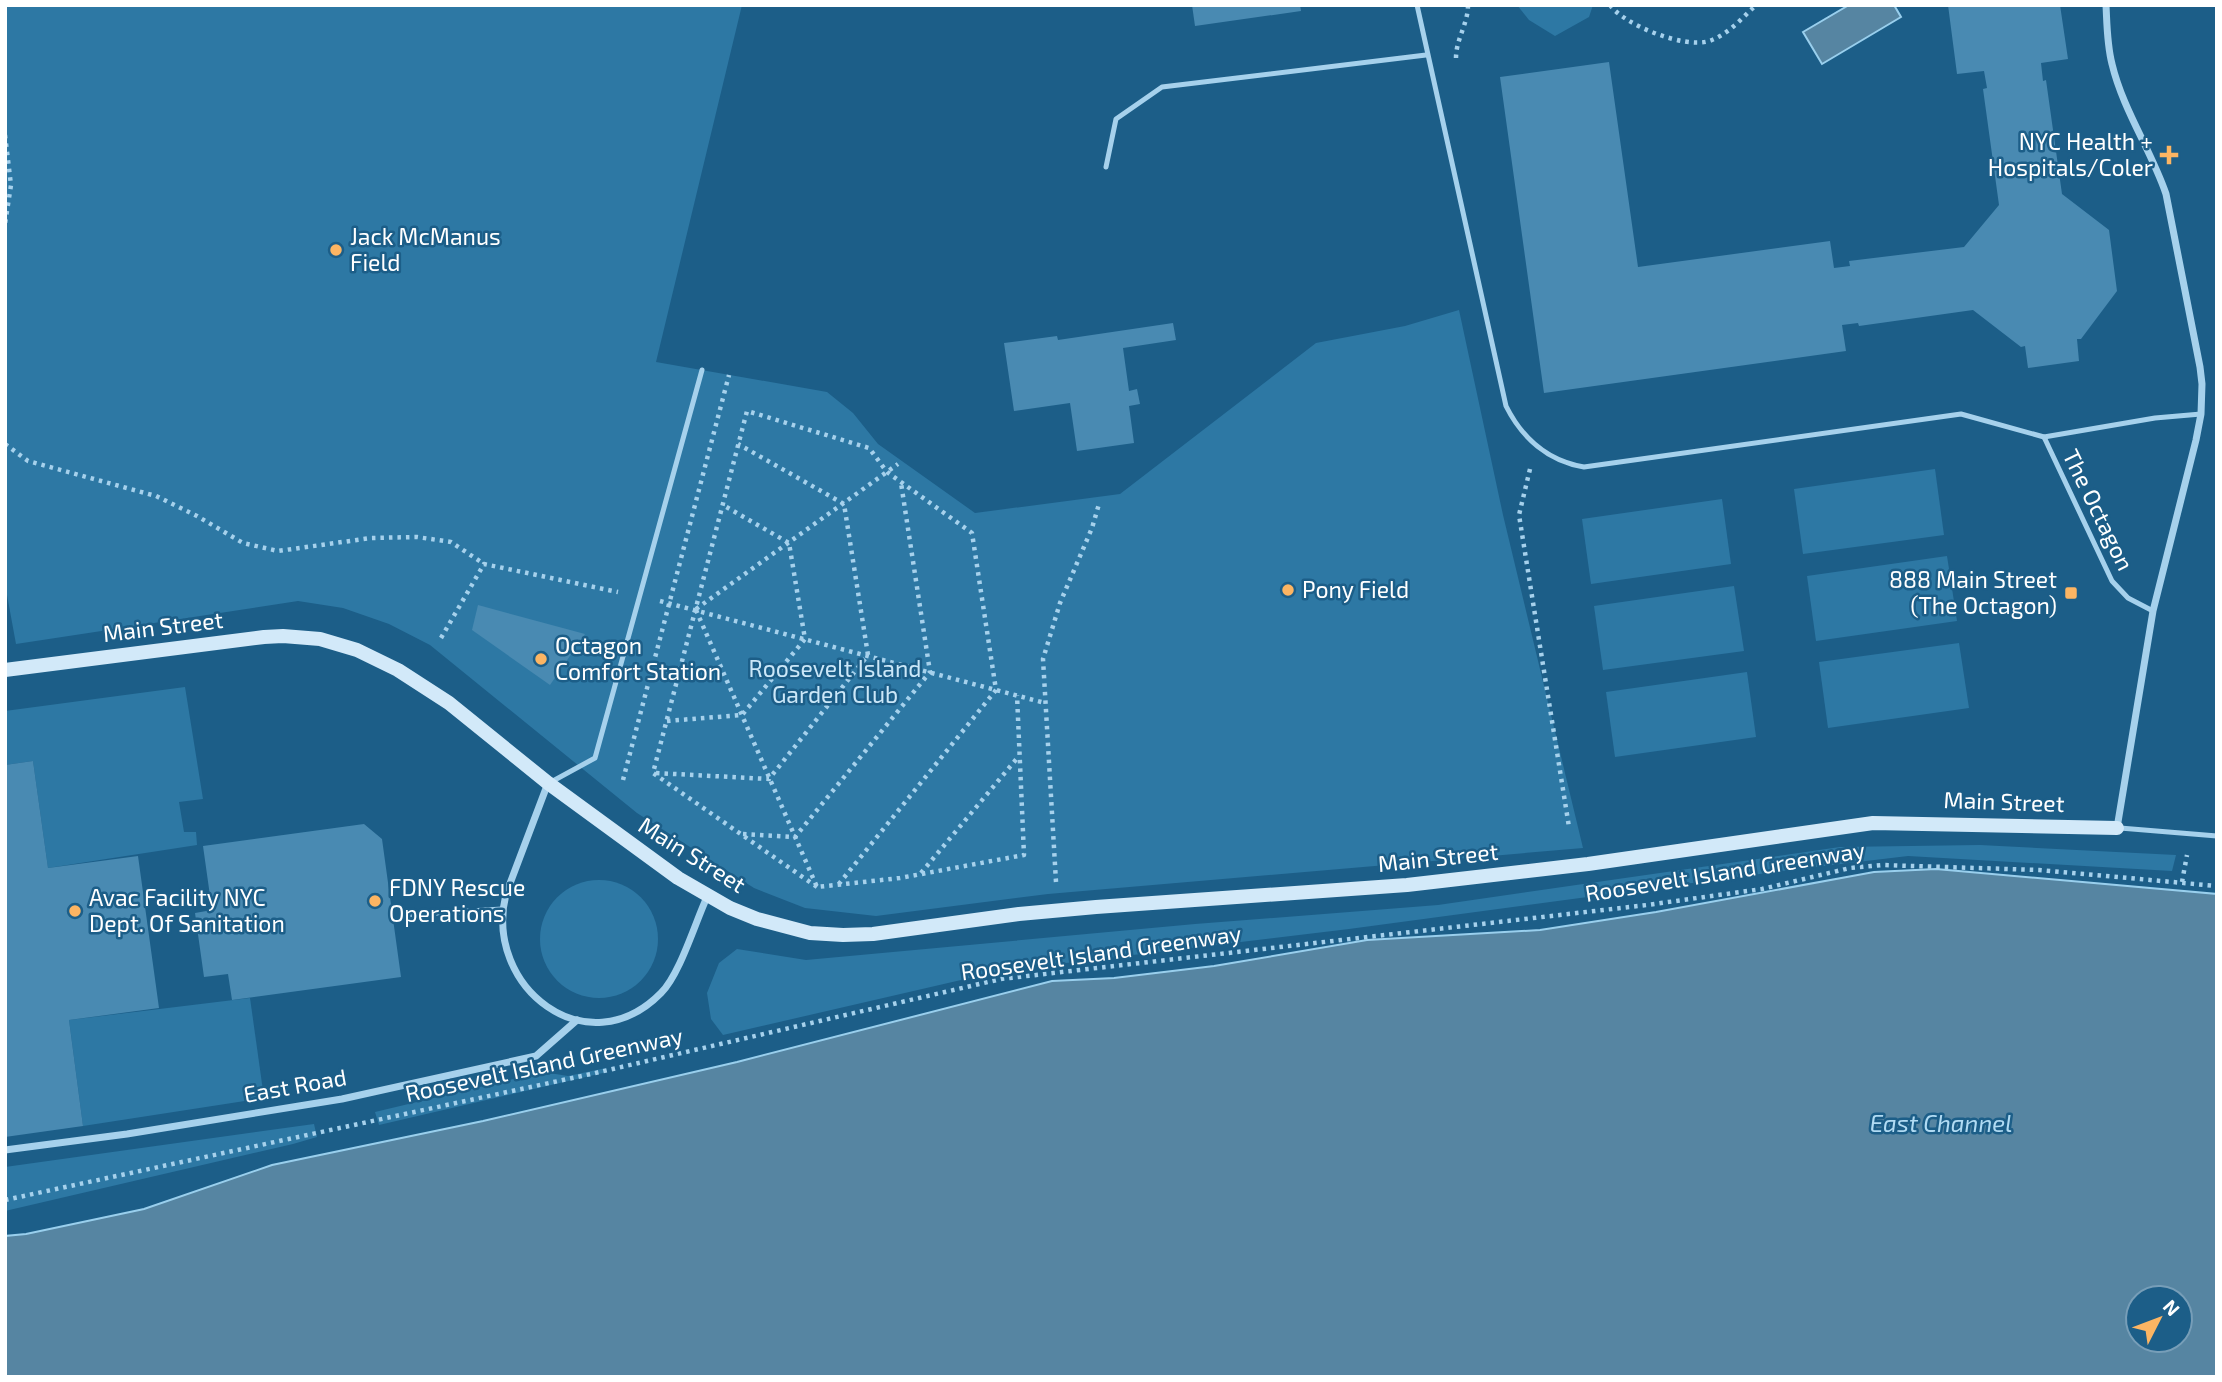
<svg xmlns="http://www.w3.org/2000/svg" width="2222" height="1382" viewBox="0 0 2222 1382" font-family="'Exo 2',sans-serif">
  <rect width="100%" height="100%" fill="#1c5e88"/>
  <!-- green -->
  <g fill="#2d78a4">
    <path d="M5,5h737l-86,357 171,30 26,21 25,31 97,69 145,-19 196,-151 89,-17 54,-16 44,205 80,333 -535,46 -172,22 -71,-8 -51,-20 -117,-75 -207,-168 -41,-21 -46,-16 -45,-7 -282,43 -11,-60z"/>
    <path d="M1517,5h76l-4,12 -34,19 -26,-16z"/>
    <path d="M1935,469l9,66 -141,19 -9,-65z"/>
    <path d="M1722,499l9,65 -140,20 -9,-65z"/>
    <path d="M1947,556l10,65 -141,20 -9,-65z"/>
    <path d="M1734,586l10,65 -141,19 -9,-64z"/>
    <path d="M1959,643l10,65 -141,20 -9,-66z"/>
    <path d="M1747,672l9,65 -141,20 -9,-65z"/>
    <path d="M185,687l18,112 -24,3 5,30h12l1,13 -149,23 -15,-107 -28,4v-54z"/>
    <path d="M1980,845l196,10 -4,16 -264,-15 -126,15 -433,58 -349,42 -277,64 -12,-16 -4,-26 12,-30 18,-14 69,11 389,-36 243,-19 402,-58z"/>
    <circle cx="599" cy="939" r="59"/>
    <path d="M250,998l14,100 -181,28 -14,-106z"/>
    <path d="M606,1068l1,4 -228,53 -4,-13 168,-40 25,4z"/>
    <path d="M314,1124l3,13 -24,7 -288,67v-44z"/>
  </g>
  <!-- water -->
  <g fill="#5685a2" stroke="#99cfed" stroke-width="2" fill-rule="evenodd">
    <path d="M1849,5h45l7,12 -79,47 -19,-32z"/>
    <path d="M1936,869l281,25v483h-2212v-141l21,-2 118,-25 128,-44 211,-44 254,-59 315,-81 62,-3 100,-12 153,-26 173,-10 116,-18 218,-40zM2138,1298h42v42h-42z"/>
  </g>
  <!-- building -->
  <g fill="#498ab2">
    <path d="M1192,5h108l1,6 -106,15z"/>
    <path d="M1948,5h112l8,54 -27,4 2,18 3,-1 16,114 47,36 8,61 -36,48h-4l2,22 -51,7 -3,-22 -4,1 -48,-37 -114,16 -1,-3 -16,2 4,26 -302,42 -44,-316 109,-15 29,205 192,-26 4,27 16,-2 -1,-5 115,-14 35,-42 -16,-116 4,-1 -3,-17 -27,3z"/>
    <path d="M1173,323l3,17 -53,8 6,43 8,-2 3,15 -11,2 5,37 -57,8 -7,-48 -56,8 -10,-68 53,-7 1,4z"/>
    <path d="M478,605l107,29 -35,51 -78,-55z"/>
    <path d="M33,761l15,107 90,-12 21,152 -90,12 14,106 -78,11v-372z"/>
    <path d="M364,824l18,15 19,138 -169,23 -4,-26 -24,3 -9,-64 17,-3 -9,-64z"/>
  </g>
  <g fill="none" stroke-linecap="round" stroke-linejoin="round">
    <!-- path -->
    <g stroke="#a6d1ec" stroke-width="4.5" stroke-dasharray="3.5 5" stroke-linecap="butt">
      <path d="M1610,5c14,20 75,44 99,36 19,-6 33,-23 47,-36"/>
      <path d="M1456,58c0,-19 12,-34 12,-53"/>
      <path d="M5,135l6,50 -6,39"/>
      <path d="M5,444l23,17 128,35 41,20 46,27 35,8 93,-13 46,-1 34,5 33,22"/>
      <path d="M1530,469l-11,46 50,312"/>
      <path d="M660,601l385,102"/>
      <path d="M696,609l202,-145"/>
      <path d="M696,610l121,277 83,-9 124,-23 -7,-160"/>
      <path d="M441,638l43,-74 134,28"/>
      <path d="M667,721l75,-6 63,-76 -16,-96 -66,-38"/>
      <path d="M656,773l113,6 99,-124 -24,-151 -106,-60"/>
      <path d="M623,780l106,-405"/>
      <path d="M743,834l52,3 135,-165 -29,-189"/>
      <path d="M921,873l98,-117"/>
      <path d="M1056,882l-13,-223 17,-56 32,-75 7,-24"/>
      <path d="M2182,882l5,-27"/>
      <path d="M817,887l-164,-114 94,-362 122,37 18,24 85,61 24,157 -158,195"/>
      <path d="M5,1200l586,-126 410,-95 646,-74 115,-16 88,-21 32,-3 157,5 178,16"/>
    </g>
    <!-- lane -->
    <g stroke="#a6d1ec" stroke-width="5">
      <path d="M1417,5l89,401c16,32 42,55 78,61l377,-53 83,23 111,-19 46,-4"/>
      <path d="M1106,167l10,-48 46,-32 264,-32"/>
      <path d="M2044,437l68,144 16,17 25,13"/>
      <path d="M551,782l44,-24 107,-388"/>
      <path d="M2120,828l97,8"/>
      <path d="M405,915l97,-6"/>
    </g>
    <!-- street -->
    <g stroke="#a6d1ec" stroke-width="7">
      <path d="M2106,5c1,20 1,40 6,59 11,46 39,86 54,130l34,173 2,17 -1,30 -5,26 -43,171 -36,217"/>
      <path d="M548,783l-42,111c-23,93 81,174 155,99 19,-19 34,-70 46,-96"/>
      <path d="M5,1150l122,-16 215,-35 194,-43 41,-36"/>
    </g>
    <!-- secondary -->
    <path stroke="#d2e9f9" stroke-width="14" d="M5,670l259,-33 19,-1 37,3 37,11 41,20 51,33 99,80 130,95 52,30 27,11 53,14 33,2 30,-1 146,-20 77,-7 311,-22 181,-21 285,-41 244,5"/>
  </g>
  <!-- markers -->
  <g fill="#fcb563" stroke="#1c5e88" stroke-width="2.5">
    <path d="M2165.5 144.5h7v7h7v7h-7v7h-7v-7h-7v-7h7z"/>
    <circle cx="336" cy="250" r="7"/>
    <circle cx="1288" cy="590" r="7"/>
    <rect x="2064" y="586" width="14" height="14" rx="3.5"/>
    <circle cx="541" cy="659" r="7"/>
    <circle cx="375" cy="901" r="7"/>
    <circle cx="75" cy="911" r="7"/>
  </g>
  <g text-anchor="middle" stroke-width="5" stroke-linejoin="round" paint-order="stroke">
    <!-- poi labels -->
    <g font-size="23" fill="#fff" stroke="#1c5e88" text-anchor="start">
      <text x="2153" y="150" text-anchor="end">NYC Health +<tspan x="2153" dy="26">Hospitals/Coler</tspan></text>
      <text x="350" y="245">Jack McManus<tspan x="350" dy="26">Field</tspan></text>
      <text x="2057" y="588" text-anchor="end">888 Main Street<tspan x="2057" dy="26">(The Octagon)</tspan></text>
      <text x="1302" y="598">Pony Field</text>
      <text x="555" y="654">Octagon<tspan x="555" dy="26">Comfort Station</tspan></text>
      <text x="389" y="896">FDNY Rescue<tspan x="389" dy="26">Operations</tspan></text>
      <text x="89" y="906">Avac Facility NYC<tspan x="89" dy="26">Dept. Of Sanitation</tspan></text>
    </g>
    <!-- street labels -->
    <g font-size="23" fill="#fff" stroke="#1c5e88">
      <text transform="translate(2098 510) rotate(64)" y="8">The Octagon</text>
      <text transform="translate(163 627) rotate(-7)" y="8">Main Street</text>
      <text transform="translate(2004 802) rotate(2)" y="8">Main Street</text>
      <text transform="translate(692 855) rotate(32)" y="8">Main Street</text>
      <text transform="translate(1438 858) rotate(-6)" y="8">Main Street</text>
      <text transform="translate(1725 872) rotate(-9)" y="8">Roosevelt Island Greenway</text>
      <text transform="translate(1101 953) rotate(-8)" y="8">Roosevelt Island Greenway</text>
      <text transform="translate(544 1065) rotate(-12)" y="8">Roosevelt Island Greenway</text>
      <text transform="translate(295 1086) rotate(-10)" y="8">East Road</text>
    </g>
    <!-- park labels -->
    <g font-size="23" fill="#cbe7f8" stroke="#1c5e88">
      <text x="835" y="677">Roosevelt Island<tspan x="835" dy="26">Garden Club</tspan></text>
    </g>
    <!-- water labels -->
    <g font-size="24" font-style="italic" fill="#b1dbf3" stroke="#1c5e88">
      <text x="1941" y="1132">East Channel</text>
    </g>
  </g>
  <!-- border -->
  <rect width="2222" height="1382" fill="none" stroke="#ffffff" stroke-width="14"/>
  <!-- north arrow -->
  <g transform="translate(2159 1319) rotate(48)"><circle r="33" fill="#1c5e88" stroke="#779eb8" stroke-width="2"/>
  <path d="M0-5L12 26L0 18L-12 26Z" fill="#fcb563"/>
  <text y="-10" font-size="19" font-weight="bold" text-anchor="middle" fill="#ffffff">N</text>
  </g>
</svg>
